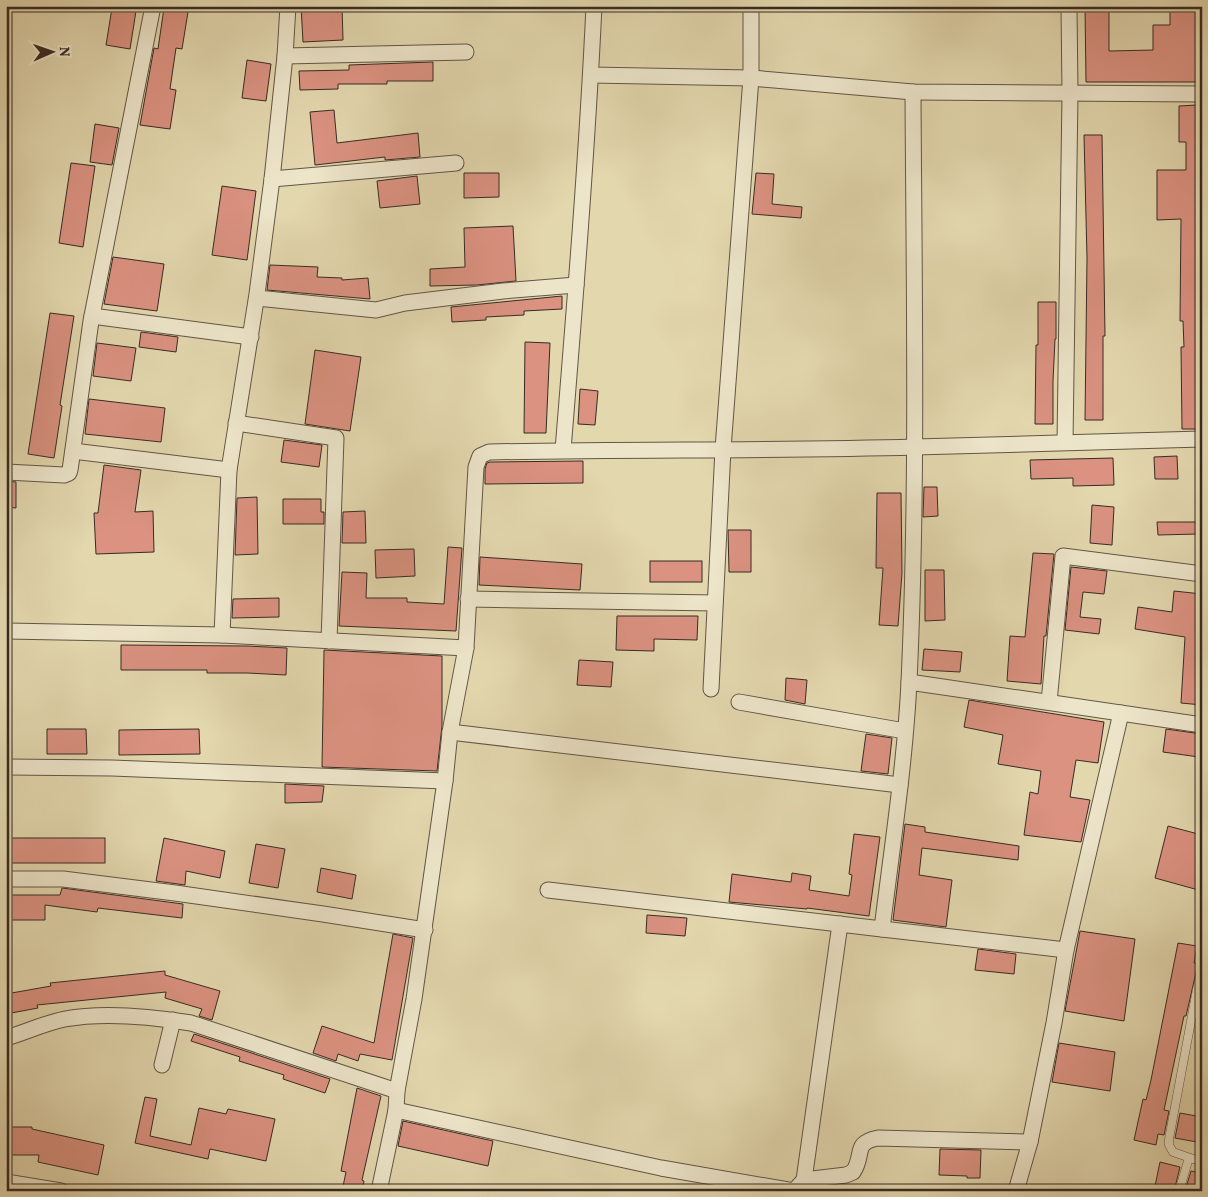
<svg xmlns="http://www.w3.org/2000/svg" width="1208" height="1197" viewBox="0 0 1208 1197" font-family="Vollkorn,serif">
  <rect width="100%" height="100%" fill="#e3d7ae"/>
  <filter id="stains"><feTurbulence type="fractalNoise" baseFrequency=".004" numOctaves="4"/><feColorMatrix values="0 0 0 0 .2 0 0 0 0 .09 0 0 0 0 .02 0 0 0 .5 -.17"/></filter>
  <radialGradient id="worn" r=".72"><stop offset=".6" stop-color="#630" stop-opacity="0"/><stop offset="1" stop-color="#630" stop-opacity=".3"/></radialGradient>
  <!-- building -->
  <g fill="#db9281" stroke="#372b24">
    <path d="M301,6h41l1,34 -40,2z"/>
    <path d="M1085,6h24v45l44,-1v-25h17v-19h30v76h-114z"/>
    <path d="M112,8l24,3 -6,38 -24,-4z"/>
    <path d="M164,8l24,4 -6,37 -6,-1 -6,41 6,1 -6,39 -30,-4 14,-77 4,1z"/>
    <path d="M247,60l24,4 -5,37 -24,-3z"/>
    <path d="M433,62v19h-46v3h-49v5l-38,1 -1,-19 50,-1v-5z"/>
    <path d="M1197,105v38l2,26h2v90h-2l1,41h2v20h-4l2,109h-18l-1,-82h3l-1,-26h-3l1,-102 -24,1v-50h29v-28h-7v-36z"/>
    <path d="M334,110l3,33 81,-10 2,24 -35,3v-3l-70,8 -5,-53z"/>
    <path d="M95,124l24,4 -7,37 -22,-3z"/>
    <path d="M1084,135h18l3,201h-2v84h-18l2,-162z"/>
    <path d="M71,163l24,3 -12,81 -24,-4z"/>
    <path d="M464,173h35v24l-35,1z"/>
    <path d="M756,173l18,1 -2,30 30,3 -1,11 -49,-4z"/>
    <path d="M417,176l3,28 -40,4 -3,-27z"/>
    <path d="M222,186l34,5 -9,69 -35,-5z"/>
    <path d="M513,226l3,55 -39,4 -47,1v-17l35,-2 -1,-39z"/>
    <path d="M113,257l51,7 -7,47 -53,-7z"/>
    <path d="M270,265l48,2 -1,10 25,1v2l26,-2 2,21 -103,-9z"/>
    <path d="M562,296v13l-38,2v4l-38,2v3l-34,2 -1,-15z"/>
    <path d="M1038,302h18v37h-1l-2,42v43h-18l1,-79h2z"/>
    <path d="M50,313l24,3 -14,89 2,1 -8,52 -26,-4z"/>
    <path d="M141,332l37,5 -2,15 -37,-5z"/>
    <path d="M525,342l25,1 -4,90h-22z"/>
    <path d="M97,343l39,5 -5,33 -38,-5z"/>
    <path d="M315,350l46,7 -11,74 -45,-7z"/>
    <path d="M580,389l18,2 -3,34 -17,-1z"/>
    <path d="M89,399l76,9 -4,34 -76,-8z"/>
    <path d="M284,440l38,5 -3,22 -38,-5z"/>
    <path d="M1177,456l1,23h-23l-1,-22z"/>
    <path d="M1113,458l1,27 -41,1v-8l-42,1 -1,-19z"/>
    <path d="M583,461v22l-98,1v-15l2,-6 3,-1z"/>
    <path d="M104,465l37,5 -6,42 18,-1 1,41 -58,2 -2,-41h4z"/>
    <path d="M6,481l10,1v26l-10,-1z"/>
    <path d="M924,487h13l1,29 -15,1z"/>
    <path d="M877,493h24l1,80 -4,53 -19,-1 4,-57h-7z"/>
    <path d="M257,497l1,57 -23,1 2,-57z"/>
    <path d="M283,499h38v13h3v12h-41z"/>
    <path d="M1092,505l22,2 -2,38 -22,-2z"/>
    <path d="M365,511l1,32h-24l1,-31z"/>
    <path d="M1157,522h40l1,12 -40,1z"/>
    <path d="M728,530h23v42h-22z"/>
    <path d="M448,547l14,1 -6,83 -117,-5 3,-54 25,1 -1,25h41v4l37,2z"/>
    <path d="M414,549l1,27 -39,2 -1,-28z"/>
    <path d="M1033,553l21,1 -8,82h-2l-3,48 -34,-3 3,-45 15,1z"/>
    <path d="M480,557l102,7 -2,26 -101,-5z"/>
    <rect x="650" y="561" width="52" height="21"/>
    <path d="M1071,567l36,4 -3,23 -21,-2 -3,25 21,2 -2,15 -34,-4z"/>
    <path d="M925,570h19l1,50 -20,1z"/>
    <path d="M1174,591l28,3v111l-21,-2 4,-66 -50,-8 3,-22 34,5z"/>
    <path d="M279,598v19l-47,1 1,-19z"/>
    <path d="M617,616h81l-1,24 -43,-1v12l-38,-1z"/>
    <path d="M121,645l126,1 40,2 -1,27 -39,-2h-40v-3h-86z"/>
    <path d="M924,649l38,3 -2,20 -38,-2z"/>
    <path d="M324,650l118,6v70l-5,45 -115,-4z"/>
    <path d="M579,660l34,2 -2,25 -34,-2z"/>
    <path d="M786,678l21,2 -2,24 -20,-4z"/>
    <path d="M969,700l135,22 -6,41 -22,-3 -6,37 20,3 -9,42 -57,-7 6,-43 8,2 3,-23 -43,-7 5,-29 -39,-8z"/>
    <path d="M47,729h39l1,25h-40z"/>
    <path d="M199,729l1,25 -81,1v-25z"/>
    <path d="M1166,729l36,5 -3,23 -36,-5z"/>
    <path d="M866,734l26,4 -4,36 -27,-3z"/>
    <path d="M285,784l39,2 -2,16 -37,1z"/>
    <path d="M905,824l20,3v5l94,14 -1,14 -96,-12 -3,27 33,5 -6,47 -53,-7z"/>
    <path d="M1168,826l34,9v56l-47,-13z"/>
    <path d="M854,834l26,3 -11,79 -62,-8v1l-78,-7 3,-28 59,8 1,-9 19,3 -2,14 40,6 3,-21 -3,-1z"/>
    <rect x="6" y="838" width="99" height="25"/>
    <path d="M164,838l61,13 -5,27 -34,-7 -1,14 -29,-4z"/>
    <path d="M256,844l29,5 -7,39 -29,-5z"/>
    <path d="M321,868l35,7 -4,24 -35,-7z"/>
    <path d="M62,888l121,16 -1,14 -84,-10 -1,4 -52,-7v15h-39v-25h54z"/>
    <path d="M647,915l40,3 -2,18 -39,-3z"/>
    <path d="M1080,931l55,8 -11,82 -59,-10z"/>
    <path d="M393,934l20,4 -21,122 -32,-6 -2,7 -20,-7 -2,7 -23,-8 9,-27 52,17z"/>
    <path d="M1178,943l19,3 -3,17 6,1 -3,4 -11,48h-2l-20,94 5,1 -5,24 -6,-1 -2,11 -22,-5 9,-41 3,1 5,-20z"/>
    <path d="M978,949l38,5 -2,20 -39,-4z"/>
    <path d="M165,971v4l55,16 -8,29 -13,-4 3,-7 -37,-11 1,-6 -129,13 1,3 -32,6v-20l45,-8 -1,-3z"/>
    <path d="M194,1034l136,45 -5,14 -42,-14 1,-4 -45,-14 1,-4 -49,-16z"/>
    <path d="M1059,1043l56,9 -5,39 -58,-9z"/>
    <path d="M357,1088l24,8 -19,84 2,1 -2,10h-20l4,-19 -5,-1z"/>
    <path d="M145,1097l12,2 -7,37 41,9 8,-37 27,6 2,-5 47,10 -9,42 -56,-12 -2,10 -73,-16z"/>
    <path d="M1180,1113l22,4v26l-27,-5z"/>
    <path d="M403,1121l90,20 -5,25 -90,-20z"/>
    <path d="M6,1127h26v2l72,16 -6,30 -60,-13 1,-7h-33z"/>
    <path d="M940,1149l41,1 -1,28h-13v-2l-28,-1z"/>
    <path d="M1160,1162l20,5 -6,24h-20z"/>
    <path d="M1191,1171l11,2v18h-17z"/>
  </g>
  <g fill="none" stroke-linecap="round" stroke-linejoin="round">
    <defs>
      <g id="lane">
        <path d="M1202,969l-5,20 -28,150v6l4,7 29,10"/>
        <path d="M1179,1191l10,-33"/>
      </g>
      <g id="street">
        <path d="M285,56l181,-4"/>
        <path d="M591,75l160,3 162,14 289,2"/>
        <path d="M272,179l184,-16"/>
        <path d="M257,298l119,12 29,-7 98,-12 73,-6"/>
        <path d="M92,316l159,21"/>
        <path d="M236,423l100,15 -7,203"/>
        <path d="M1065,442l5,-348 -1,-88"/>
        <path d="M563,450c12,-148 24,-296 31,-444"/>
        <path d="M73,451l156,19"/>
        <path d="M6,472l58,3 5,-2 1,-3 21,-149 62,-315"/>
        <path d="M468,599l247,4"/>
        <path d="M6,631l216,4 244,13"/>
        <path d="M222,635l7,-165 28,-176 15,-115 13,-123 3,-50"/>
        <path d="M909,682l293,43"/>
        <path d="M711,689l12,-240 28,-371v-72"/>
        <path d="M739,702l166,29"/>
        <path d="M1049,702l14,-146 139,18"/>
        <path d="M450,732l450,53"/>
        <path d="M6,767l106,1 333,13"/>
        <path d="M6,879h57l112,14 148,21 102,16"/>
        <path d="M548,890l334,39c10,-82 23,-165 27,-247 9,-197 5,-394 4,-590"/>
        <path d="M882,929l184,21 55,-237"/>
        <path d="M6,1038c20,-6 39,-15 59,-19 38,-7 89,-2 126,4l206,68"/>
        <path d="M162,1065l11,-45"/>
        <path d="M396,1110l265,58 133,23 10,-11 42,-5 7,-3c12,-17 -1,-29 25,-34l152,4"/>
        <path d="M804,1180l36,-256"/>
        <path d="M6,1182l55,9"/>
        <path d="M379,1191l17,-81 1,-19 17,-92 31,-218 5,-49 16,-84 10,-181 4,-11 9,-4c142,-3 284,-1 426,-5 96,-2 191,-6 287,-8"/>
        <path d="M1016,1191l14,-49 24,-119 12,-73"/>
      </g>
    </defs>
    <!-- lane casing -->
    <use href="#lane" stroke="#625646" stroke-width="9"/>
    <!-- street casing -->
    <use href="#street" stroke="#625646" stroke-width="17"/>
    <!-- lane -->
    <use href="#lane" stroke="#ede5ca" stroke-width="8"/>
    <!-- street -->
    <use href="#street" stroke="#ede5ca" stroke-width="15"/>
  </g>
  <!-- margin -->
  <rect width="1208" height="1197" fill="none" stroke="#e3d7ae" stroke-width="25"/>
  <rect x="8" y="8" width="1193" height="1182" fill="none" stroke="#372b24" stroke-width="2.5"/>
  <rect x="12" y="12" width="1183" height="1172" fill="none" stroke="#372b24"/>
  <!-- north arrow -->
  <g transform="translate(52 52) rotate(88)" stroke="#ede5ca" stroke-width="4" paint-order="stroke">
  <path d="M0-4L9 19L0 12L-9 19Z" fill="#372b24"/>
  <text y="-8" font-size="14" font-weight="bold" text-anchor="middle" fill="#372b24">N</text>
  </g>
  <rect width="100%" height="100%" filter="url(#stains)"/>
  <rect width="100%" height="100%" fill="url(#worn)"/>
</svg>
